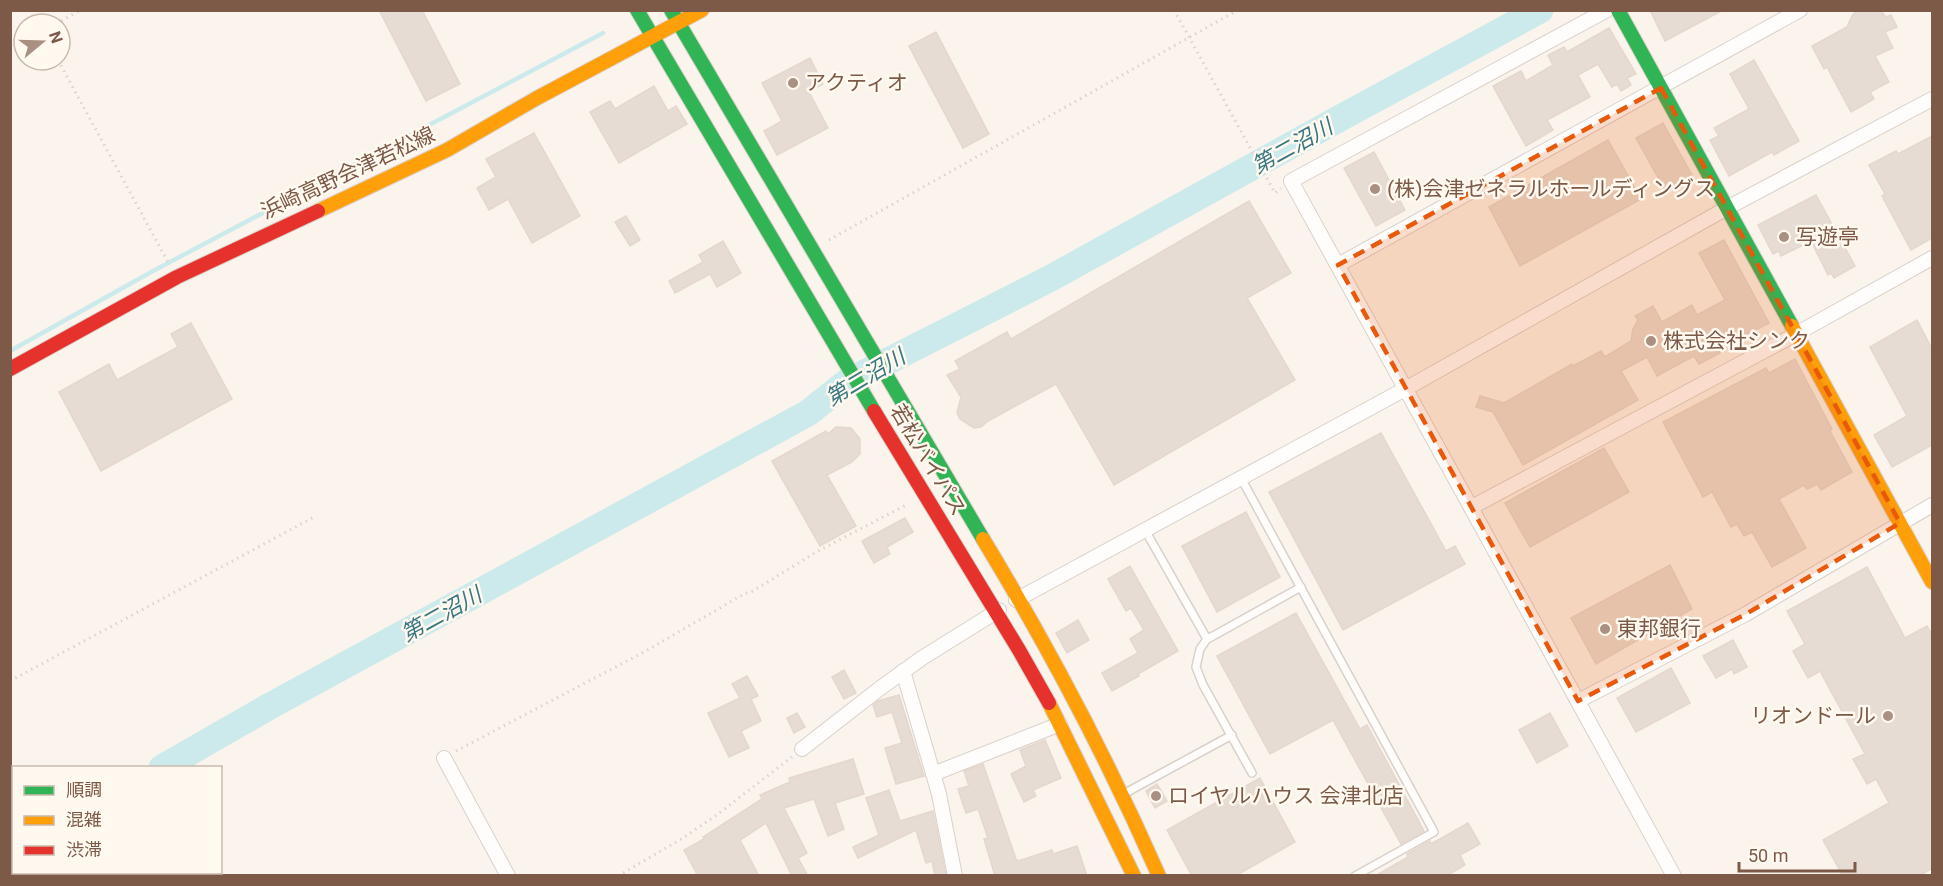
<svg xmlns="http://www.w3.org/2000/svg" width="1943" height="886" viewBox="0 0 1943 886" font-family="Roboto,'Noto Sans JP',sans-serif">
  <rect width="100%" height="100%" fill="#faf4ed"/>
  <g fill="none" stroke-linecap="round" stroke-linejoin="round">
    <!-- stream -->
    <path stroke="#cceaec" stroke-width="4.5" d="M10,351l143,-80 450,-238"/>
    <!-- river -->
    <g stroke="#cceaec" stroke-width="27">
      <path d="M162,768l108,-62 538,-293 39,-31 204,-104 293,-162 196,-106"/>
      <path d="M10,852l4,-2"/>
    </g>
  </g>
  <!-- building -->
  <g fill="#e7dcd3" stroke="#e3d7ce" stroke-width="1.5">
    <path d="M379,10h43l38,74 -34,17z"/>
    <path d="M1650,10h73l-58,31z"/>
    <path d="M1857,10h23l6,7 5,-2 6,12 -12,5 8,16 -18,8 14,26 -19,10 4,7 -23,13 -24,-45 -3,2 -12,-23 35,-19 5,-11z"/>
    <path d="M1609,28l27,46 -9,4 4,7 -10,6 -4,-7 -5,3 -14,-23 -20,11 12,22 -43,23 6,10 -27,16 -33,-60 28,-15 5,10 27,-16 -5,-10 16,-8 3,5z"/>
    <path d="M936,32l53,102 -26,14 -54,-102z"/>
    <path d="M810,58l13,26 -14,8 19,36 -51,27 -13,-24 18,-10 -20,-38z"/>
    <path d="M1754,60l45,81 -25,14 -2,-3 -43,24 -19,-36 9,-4 -5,-8 35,-19 -19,-35z"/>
    <path d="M654,86l14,25 8,-5 11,18 -68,39 -29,-51 20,-11 5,8z"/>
    <path d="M1663,123l30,54 -27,15 -30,-54z"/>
    <path d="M534,133l46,83 -48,27 -24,-44 -19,11 -12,-22 19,-11 -10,-18z"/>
    <path d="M1932,136v102l-21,12 -29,-54 3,-2 -16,-29 27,-14 2,3z"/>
    <path d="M1608,140l33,59 -121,67 -31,-59z"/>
    <path d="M1374,152l31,58 -29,16 -32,-58z"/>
    <path d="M1816,195l39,71 -21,12 -3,-5 -3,2 -17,-34 -30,15 -2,-5 -6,3 -15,-29z"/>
    <path d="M1249,201l42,72 -44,25 48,82 -181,105 -58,-101 -68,37 -7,6 -7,1 -14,-9 -3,-6 4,-16 -14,-22 13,-6 -5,-8 52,-29 4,7z"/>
    <path d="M626,216l14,24 -10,6 -15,-24z"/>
    <path d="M1724,240l45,83 -25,13 -2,-5 -26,15 4,7 -21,11 -5,-8 -37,20 -10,-19 -26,14 17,29 -115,65 -30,-53 -17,-5 4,-11 24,7 68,-39 1,2 28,-15 4,6 26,-16 2,-12 5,-9 -3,-4 18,-10 9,16 30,-17 5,10 28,-15 -26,-47z"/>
    <path d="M723,241l18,32 -24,14 -7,-13 -35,19 -6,-12 34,-19 -4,-7z"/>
    <path d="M1917,320l15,29v96l-40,22 -18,-32 33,-19 -37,-69z"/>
    <path d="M191,323l41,76 -131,72 -42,-79 50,-28 8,16 61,-33 -7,-13z"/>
    <path d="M1795,359l37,70 -2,2 22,41 -31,18 -4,-6 -10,5 -3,-4 -25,14 27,49 -34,19 -20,-35 -8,4 -7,-12 -6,3 -19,-35 -9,5 -40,-75 103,-54 3,5z"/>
    <path d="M836,427l15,1 9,11v15l-8,8 -25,13 29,51 -36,20 -48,-85 54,-30 2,3z"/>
    <path d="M1381,433l65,118 9,-5 10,18 -122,66 -74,-138z"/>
    <path d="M1604,448l25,44 -99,55 -25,-44z"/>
    <path d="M1246,512l34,65 -63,35 -35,-66z"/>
    <path d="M905,518l8,14 -26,15 3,7 -16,9 -12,-22z"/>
    <path d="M1670,565l22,44 -96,55 -25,-46z"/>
    <path d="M1130,566l48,85 -40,23 1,2 -27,15 -10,-18 36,-20 -8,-14 14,-9 -13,-22 -5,3 -18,-32z"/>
    <path d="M1867,567l38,71 22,-12 5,9v233l-13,8h-76l-20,-36 66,-37 -13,-24 -9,5 -14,-25 12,-5 -45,-83 -12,7 -15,-27 12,-7 -18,-33z"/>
    <path d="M1296,613l64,116 7,-4 57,106 -23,13 -68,-124 -63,34 -53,-98z"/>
    <path d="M1078,620l11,20 -22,13 -11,-20z"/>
    <path d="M1733,640l14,27 -13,7 -2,-5 -16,9 -13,-22z"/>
    <path d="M1671,668l19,35 -54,29 -19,-34z"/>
    <path d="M844,670l12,23 -12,6 -12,-22z"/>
    <path d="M747,676l11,20 -7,3 10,22 -20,10 8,17 -20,9 -21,-44 32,-15 -8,-14z"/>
    <path d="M899,695l25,81 -28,8 -11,-36 17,-5 -10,-31 -15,5 -4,-12 5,-4z"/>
    <path d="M797,713l8,14 -11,6 -7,-15z"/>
    <path d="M1550,713l18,33 -31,17 -18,-33z"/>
    <path d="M1045,740l16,38 -28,12 3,6 -12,6 -13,-28 15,-8 -6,-16z"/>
    <path d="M853,759l11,35 -29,9 9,26 -16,7 -14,-37 -30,9 23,45 -9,5 10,18h-16l-26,-53 -26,17 19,36h-61l-14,-26 20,-11 -1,-2 59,-38 -2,-4 30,-13 -1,-4z"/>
    <path d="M983,764l33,95 2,2 34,-11 1,4 24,-8 10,30h-92l-11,-37 4,-1 -10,-29 -12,4 -8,-24 11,-3 -5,-15z"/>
    <path d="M1260,778l35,64 -60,34h-43l-25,-46z"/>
    <path d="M1157,784l10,17 -12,7 -9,-17z"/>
    <path d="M889,790l11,31 33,-10 13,65h-11l-3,-15 -6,2 -10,-33 -58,28 -5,-11 26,-12 -13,-37z"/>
    <path d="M1468,823l12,21 -20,11 5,10 -19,11h-71l33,-19 -1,-3 23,-13 1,3z"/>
  </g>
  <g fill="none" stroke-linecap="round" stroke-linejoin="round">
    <defs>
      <g id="lane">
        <path d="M1241,478l193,354 -79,44"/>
        <path d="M1145,530l62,109"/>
        <path d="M1252,773l-49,-88 -7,-18 4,-18 7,-10 6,-3 88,-49"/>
        <path d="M1129,791l103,-56"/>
      </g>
      <g id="street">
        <path d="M1607,10l-316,171 383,695"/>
        <path d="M1338,265l462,-255"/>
        <path d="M1472,507l324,-173 136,-76"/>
        <path d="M1016,600l391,-212 320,-180 205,-109"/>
        <path d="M903,671l36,123 16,82"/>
        <path d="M1578,701l168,-87 186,-109"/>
        <path d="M802,749l77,-60 43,-31 77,-48"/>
        <path d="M444,758l64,118"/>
        <path d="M933,774l127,-50"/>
      </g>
      <g id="fast">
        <path d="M637,10l237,401"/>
        <path d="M671,10l312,529"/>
        <path d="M1618,10l174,316"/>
      </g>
      <g id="slow">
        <path d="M318,211l129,-61 90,-52 165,-88"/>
        <path d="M1792,326l140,256"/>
        <path d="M983,539c66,109 125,221 176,337"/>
        <path d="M1049,703l85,173"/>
      </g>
      <g id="jam">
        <path d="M10,369l167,-92 141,-66"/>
        <path d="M874,411l145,239 30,53"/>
      </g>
    </defs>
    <!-- lane casing -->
    <use href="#lane" stroke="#d9d1cb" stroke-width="10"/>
    <!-- street casing -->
    <use href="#street" stroke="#d9d1cb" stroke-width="16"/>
    <!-- fast casing -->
    <use href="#fast" stroke="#dad0c8" stroke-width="16"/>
    <!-- slow casing -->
    <use href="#slow" stroke="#dad0c8" stroke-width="16"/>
    <!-- jam casing -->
    <use href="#jam" stroke="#dad0c8" stroke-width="16"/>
    <!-- path -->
    <g stroke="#ddd3cd" stroke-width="3" stroke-dasharray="1.5 4.5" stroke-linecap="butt">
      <path d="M30,10l8,14"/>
      <path d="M1174,10l101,183 6,-5"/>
      <path d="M56,24l24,-14"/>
      <path d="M10,49l14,-8"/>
      <path d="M58,60l111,204"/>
      <path d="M829,240l409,-230"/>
      <path d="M10,681l304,-164"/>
      <path d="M456,751l188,-99 100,-58 9,-3 65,-40 90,-47"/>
      <path d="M618,876l65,-38 35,-24 74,-57"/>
    </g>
    <!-- lane -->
    <use href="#lane" stroke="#fefdfc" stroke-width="7"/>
    <!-- street -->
    <use href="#street" stroke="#fefdfc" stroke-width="14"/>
    <!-- fast -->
    <use href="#fast" stroke="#30b455" stroke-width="14"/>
    <!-- slow -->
    <use href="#slow" stroke="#ff9f0a" stroke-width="14"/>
    <!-- jam -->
    <use href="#jam" stroke="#e5322d" stroke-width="14"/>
  </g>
  <!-- marked area -->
  <path fill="#e8590c" fill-opacity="0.2" stroke="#e8590c" stroke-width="4.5" stroke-dasharray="12 8" stroke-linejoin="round" d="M1661,88l239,435 -154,91 -168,87 -240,-436z"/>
  <!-- markers -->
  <g fill="#a99082" stroke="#fff9f0" stroke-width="2">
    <circle cx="793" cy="83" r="6"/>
    <circle cx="1375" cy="189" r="6"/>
    <circle cx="1784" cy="237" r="6"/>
    <circle cx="1651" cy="341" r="6"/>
    <circle cx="1605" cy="629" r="6"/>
    <circle cx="1888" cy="716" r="6"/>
    <circle cx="1156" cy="796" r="6"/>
  </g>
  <g text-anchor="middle" stroke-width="5" stroke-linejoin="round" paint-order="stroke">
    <!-- poi labels -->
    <g font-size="21" fill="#7d5a48" stroke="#fff9f0" text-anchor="start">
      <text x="805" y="90">アクティオ</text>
      <text x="1387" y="196">(株)会津ゼネラルホールディングス</text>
      <text x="1796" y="244">写遊亭</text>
      <text x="1663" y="348">株式会社シンク</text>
      <text x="1617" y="636">東邦銀行</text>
      <text x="1876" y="723" text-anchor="end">リオンドール</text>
      <text x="1168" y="803">ロイヤルハウス 会津北店</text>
    </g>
    <!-- street labels -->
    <g font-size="21" fill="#7d5a48" stroke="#fff9f0">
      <text transform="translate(348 173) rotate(-25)" y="7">浜崎高野会津若松線</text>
      <text transform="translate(928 460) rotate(59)" y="7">若松バイパス</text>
    </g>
    <!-- water labels -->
    <g font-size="22" font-style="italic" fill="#397883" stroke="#fff9f0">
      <text transform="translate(1292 146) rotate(-29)" y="8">第二沼川</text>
      <text transform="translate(865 377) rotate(-31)" y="8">第二沼川</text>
      <text transform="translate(441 614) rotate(-29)" y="8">第二沼川</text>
    </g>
  </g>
  <!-- border -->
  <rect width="1943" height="886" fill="none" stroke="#7d5a48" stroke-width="24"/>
  <!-- legend -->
  <rect x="12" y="766" width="210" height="108" fill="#fff9f0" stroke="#cbb9ad" stroke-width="1.5"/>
  <rect x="24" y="786" width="30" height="9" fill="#30b455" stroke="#cbb9ad" stroke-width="1.5"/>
  <text x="66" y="796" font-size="18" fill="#7d5a48">順調</text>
  <rect x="24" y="816" width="30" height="9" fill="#ff9f0a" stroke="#cbb9ad" stroke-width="1.5"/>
  <text x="66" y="826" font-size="18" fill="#7d5a48">混雑</text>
  <rect x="24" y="846" width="30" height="9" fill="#e5322d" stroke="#cbb9ad" stroke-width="1.5"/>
  <text x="66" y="856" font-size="18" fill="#7d5a48">渋滞</text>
  <!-- north arrow -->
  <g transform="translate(42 42) rotate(71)"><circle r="28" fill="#fff9f0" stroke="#cbb9ad" stroke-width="1.5"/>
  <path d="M0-4.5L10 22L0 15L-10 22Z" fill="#a99082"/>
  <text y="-9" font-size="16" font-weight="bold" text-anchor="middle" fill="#7d5a48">N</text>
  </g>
  <!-- scale -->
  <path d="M1739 862v9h116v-9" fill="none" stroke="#7d5a48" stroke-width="3"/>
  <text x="1748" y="862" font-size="18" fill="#7d5a48" stroke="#fff9f0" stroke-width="4.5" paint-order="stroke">50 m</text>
</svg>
